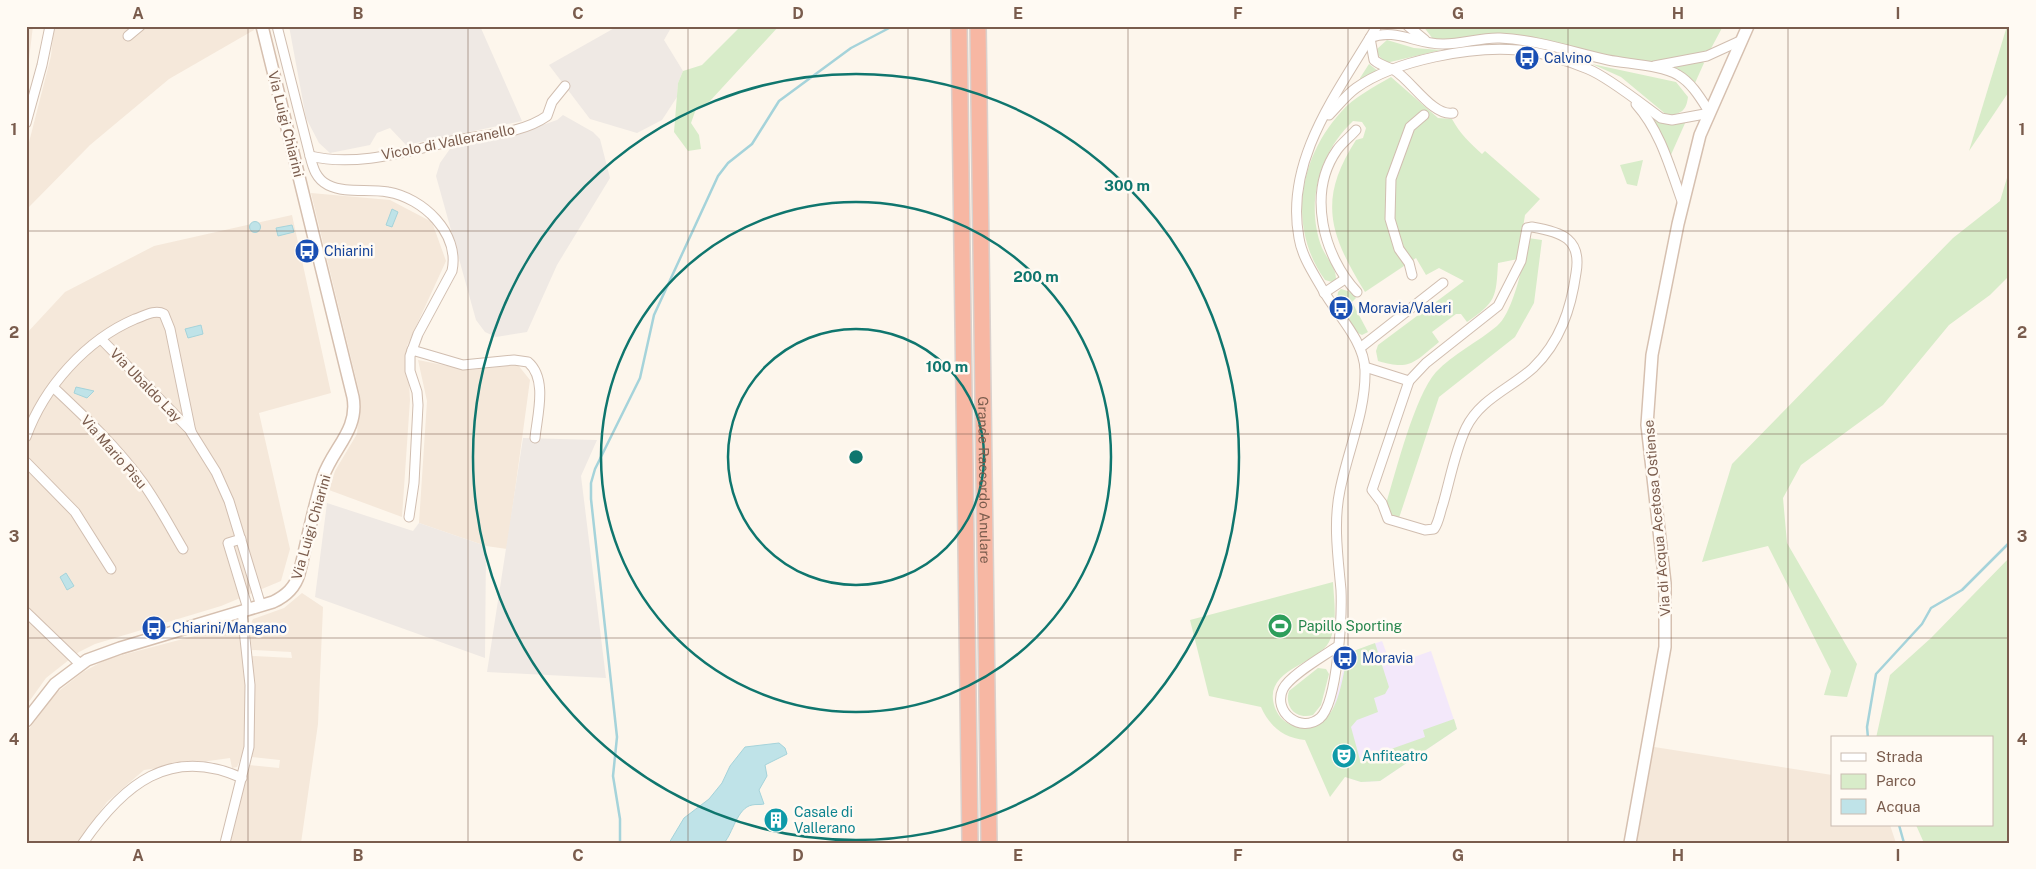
<svg xmlns="http://www.w3.org/2000/svg" width="2036" height="869" viewBox="0 0 2036 869" font-family="'Public Sans',sans-serif">
  <rect width="100%" height="100%" fill="#fdf6ec"/>
  <!-- residential -->
  <g fill="#f5e8da">
    <path d="M26,26h7l-5,41 -2,-1z"/>
    <path d="M54,26h199l1,4 -85,49 -79,66 -64,65v-56l25,-98z"/>
    <path d="M311,193l79,7 42,22 14,39 -39,85 3,54 -8,117 -73,-27 6,-19 22,-37 3,-39z"/>
    <path d="M292,215l39,178 -72,20 31,136 -9,32 -60,25 -126,38 -16,8 -33,26 -20,28v-372l39,-42 89,-46z"/>
    <path d="M418,360l50,10 50,-5 12,15 -23,169 -21,-3 -67,-23 8,-122z"/>
    <path d="M302,593l21,14 -5,117 -17,119h-74l22,-78 30,3 1,-8 -29,-3 3,-65 -2,-36 40,2 -1,-6 -39,-2 -3,-22 4,-9 31,-11z"/>
    <path d="M236,625l4,5 5,47 1,39 -1,33 -8,18 -5,1 -2,-10 -86,12 -37,32 -30,41h-51v-110l29,-39 28,-22 24,-13z"/>
    <path d="M1648,746l184,29v50h58l6,18h-266z"/>
  </g>
  <!-- industrial -->
  <g fill="#efe9e4">
    <path d="M289,26h191l42,95 -116,24 -16,-17 -13,5 -7,12 -40,8 -11,-10 -13,-25z"/>
    <path d="M618,26h54l-8,14 19,31 -5,12 -1,14 -15,23 -25,13 -47,-14 -41,-54z"/>
    <path d="M563,115l30,17 7,7 10,39 -53,87 -30,67 -31,5 -11,-5 -9,-12 -40,-144 4,-13 12,-17 59,-10 46,-16z"/>
    <path d="M523,438l74,2 -16,36 25,202 -119,-6z"/>
    <path d="M327,503l86,28 6,-8 67,23 -1,112 -170,-61z"/>
  </g>
  <!-- education -->
  <path fill="#f3e8fa" d="M1382,641l9,24 40,-14 26,78 -77,52 -19,1 -18,-6 -18,-38 23,-85z"/>
  <!-- green -->
  <g fill="#d8ecc9">
    <path d="M741,26h38l-69,75 -14,8 -5,14 8,12 2,14 -13,2 -14,-19 4,-49 5,-12 19,-6z"/>
    <path d="M1423,26h300l-16,30 -68,10 -102,-25 -104,-2z"/>
    <path d="M2007,26h3v64l-41,61z"/>
    <path d="M1387,40l27,8 27,2 -55,13 -8,-8 -1,-6z"/>
    <path d="M1702,61l2,2 -9,20 -22,-13v-3z"/>
    <path d="M1369,64l9,7 -18,10v-3z"/>
    <path d="M1592,64l84,18 12,15c-2,14 -6,16 -20,19l-47,-39z"/>
    <path d="M1391,77l47,41 14,1c8,15 18,24 30,35l3,-3 55,48 -15,16 -7,44 -20,4c-2,35 -2,39 -31,59l-6,-8h-5l-24,18 7,10c-25,20 -28,29 -61,19l-2,-10 2,-6 86,-64 -25,-13 -13,7 -10,-17 -51,34c-35,-57 -48,-92 -9,-152l7,-2 3,-10 -4,-6 -9,-1c-34,32 -48,83 -31,127 5,11 14,19 14,31l-4,3 -7,-2c-38,-53 -26,-122 16,-168 13,-15 33,-25 50,-35z"/>
    <path d="M1648,113c12,13 21,13 38,8l-16,36z"/>
    <path d="M1643,160l-6,26 -10,-2 -7,-19z"/>
    <path d="M2010,168v107l-20,20 -41,30 -66,80 -82,60 -18,33 4,45 70,121 -10,33 -23,-2 7,-24 -63,-125 -66,16 30,-98 221,-226 47,-37z"/>
    <path d="M1528,238l14,2 -8,63 -19,34 -76,60 -40,121 -10,-3 -3,-11c10,-33 29,-109 50,-132 17,-18 42,-30 61,-46 17,-14 27,-67 31,-88z"/>
    <path d="M1341,289l10,3 5,6 -4,4 16,30 -6,3 -6,-3 -19,-33 1,-7z"/>
    <path d="M2010,557v286h-86l-8,-18h76v-87h-116l14,-63 41,-37z"/>
    <path d="M1333,582c1,20 5,42 -4,60 -12,23 -68,27 -54,66 4,10 12,17 23,19 41,6 43,-46 50,-74l27,-10 14,44 -4,7 -11,4 4,14 -21,8 -6,7 9,33 65,-23 -2,-7 31,-11 3,10 -77,52 -19,1 -16,-5 -15,20 -25,-57c-21,-2 -35,-13 -44,-33l-52,-11 -19,-76z"/>
    <path d="M1318,668l8,1 3,5 -8,31 -8,10c-17,5 -29,-8 -24,-24z"/>
  </g>
  <!-- water -->
  <g fill="#bfe3e8" stroke="#a5d3da">
    <path d="M392,209l6,3 -6,15 -6,-2z"/>
    <circle cx="255" cy="227" r="5.5"/>
    <path d="M292,225l2,7 -16,4 -2,-8z"/>
    <path d="M201,325l2,9 -15,4 -3,-9z"/>
    <path d="M76,387l18,4 -7,7 -13,-5z"/>
    <path d="M66,573l8,13 -7,4 -7,-13z"/>
    <path d="M779,743l6,5 2,6 -22,11 2,11 -8,14 5,14c-4,1 -8,0 -12,1 -15,3 -19,28 -28,38h-55l15,-25 25,-19 13,-16 8,-17 15,-19z"/>
  </g>
  <g fill="none" stroke-linecap="round" stroke-linejoin="round">
    <!-- stream -->
    <g stroke="#a5d3da" stroke-width="2.5">
      <path d="M1868,738l-1,-11 9,-53 46,-50 9,-16 31,-18 48,-48"/>
      <path d="M1899,825l5,18"/>
      <path d="M620,843v-24l-7,-43 4,-39 -26,-238v-16l4,-14 45,-91 14,-63 64,-139 10,-13 24,-19 27,-43 72,-53 42,-22"/>
    </g>
    <defs>
      <g id="street">
        <path d="M277,26l33,130c3,12 6,23 18,29 18,9 41,3 60,7 35,6 72,41 64,79l-34,63 -8,22v15l7,21 1,13 -4,78 -5,34"/>
        <path d="M1408,26l17,14"/>
        <path d="M128,36l12,-10"/>
        <path d="M1370,38l4,22c7,6 13,6 20,10 17,10 39,47 59,43"/>
        <path d="M1654,66l53,-10 35,-16"/>
        <path d="M1636,104c25,28 34,64 47,100"/>
        <path d="M1329,115c9,-9 17,-20 27,-27 39,-28 116,-42 162,-38 24,2 48,10 70,19 20,8 55,36 73,49l11,2 38,-7c-9,-14 -18,-30 -32,-38 -16,-10 -50,-11 -70,-15 -36,-8 -70,-20 -108,-22 -18,-1 -37,6 -56,6 -27,1 -49,-17 -74,-6"/>
        <path d="M26,123l16,-58 8,-39"/>
        <path d="M1356,130c-6,7 -14,13 -19,20 -30,43 -14,106 20,142"/>
        <path d="M310,156c50,12 103,-7 152,-17 28,-5 61,-6 85,-23l5,-14 13,-16"/>
        <path d="M1532,227c30,5 50,12 44,46 -5,36 -16,69 -43,95 -22,20 -53,31 -67,60 -11,23 -16,52 -23,76 -3,8 -4,18 -9,25l-9,1 -37,-11 -6,-16 -10,-13 37,-109 17,-18 72,-57 23,-45 6,-33z"/>
        <path d="M1412,275l-3,-12 -10,-14 -9,-30 1,-40 19,-52 14,-12"/>
        <path d="M1324,293l21,-14"/>
        <path d="M101,339l90,92"/>
        <path d="M1360,348l83,-65"/>
        <path d="M412,350l51,15 51,-5 14,2c20,17 9,54 7,76"/>
        <path d="M1365,367l44,14"/>
        <path d="M53,387c32,30 64,60 90,96 15,21 27,44 40,66"/>
        <path d="M26,437c18,-50 60,-97 109,-118 9,-3 20,-10 29,-5l6,15 21,103 25,40 13,29 32,105"/>
        <path d="M26,462l49,50 36,57"/>
        <path d="M241,539l-13,4 20,66"/>
        <path d="M26,612l54,52"/>
        <path d="M1338,646c-14,10 -48,29 -55,43 -11,23 18,45 37,29 18,-16 22,-104 21,-128 -3,-33 -8,-67 -1,-100 8,-40 26,-79 25,-120 -1,-30 -28,-55 -42,-80 -9,-16 -21,-33 -24,-52 -15,-79 40,-147 78,-212"/>
        <path d="M83,843c40,-58 87,-98 159,-65"/>
        <path d="M225,843l24,-96 1,-62 -8,-74"/>
      </g>
      <g id="secondary">
        <path d="M26,721l29,-37 32,-24 33,-12 153,-46c13,-6 22,-14 26,-28 8,-32 14,-65 24,-97 10,-29 36,-47 30,-80l-91,-371"/>
        <path d="M1630,843l35,-196v-64l-18,-158 5,-70 26,-131 22,-89 48,-109"/>
      </g>
      <g id="highway">
        <path d="M959,26l11,817"/>
        <path id="s1" d="M978,26l11,817"/>
      </g>
    </defs>
    <!-- street casing -->
    <use href="#street" stroke="#d1beb0" stroke-width="11"/>
    <!-- secondary casing -->
    <use href="#secondary" stroke="#d6c0b0" stroke-width="14"/>
    <!-- highway casing -->
    <use href="#highway" stroke="#dad1cd" stroke-width="18"/>
    <!-- street -->
    <use href="#street" stroke="#fff" stroke-width="9"/>
    <!-- secondary -->
    <use href="#secondary" stroke="#fff" stroke-width="11"/>
    <!-- highway -->
    <use href="#highway" stroke="#f7b7a3" stroke-width="15"/>
  </g>
  <!-- grid -->
  <path fill="none" stroke="#7a5c4d" stroke-width="1" stroke-opacity="0.55" d="M248,26v817M468,26v817M688,26v817M908,26v817M1128,26v817M1348,26v817M1568,26v817M1788,26v817M26,231h1984M26,434h1984M26,638h1984"/>
  <!-- distance rings -->
  <g fill="none" stroke="#0f766e" stroke-width="2.5">
    <circle cx="856" cy="457" r="128"/>
    <circle cx="856" cy="457" r="255"/>
    <circle cx="856" cy="457" r="383"/>
  </g>
  <!-- icons -->
  <defs>
    <symbol id="bus-disc" viewBox="-11 -11 22 22"><circle r="9.5" fill="#1a4fb4" stroke="#fffaf3"/><path d="M-5-6H5V4H4V6H2V4H-2V6H-4V4H-5ZM-3.5-4V0h7V-4ZM-3.5 1.2v1.5H-2V1.2ZM2 1.2v1.5H3.5V1.2Z" fill="#fff"/></symbol>
    <symbol id="stadium-disc" viewBox="-11 -11 22 22"><circle r="9.5" fill="#2e9e5b" stroke="#fffaf3"/><path d="M0-5a6.5 5 0 1 0 0 10a6.5 5 0 1 0 0-10ZM-3.5-1.8h7v3.6h-7Z" fill="#fff"/></symbol>
    <symbol id="theatre-disc" viewBox="-11 -11 22 22"><circle r="9.5" fill="#0f9aa8" stroke="#fffaf3"/><path d="M-5-5.5Q0-4 5-5.5V0Q5 5 0 6Q-5 5-5 0ZM-3.3-2.5H-1v1.5H-3.3ZM1-2.5H3.3v1.5H1ZM-2.8 1Q0 5.5 2.8 1Z" fill="#fff"/></symbol>
    <symbol id="building-disc" viewBox="-11 -11 22 22"><circle r="9.5" fill="#0f9aa8" stroke="#fffaf3"/><path d="M-4-6H4V6H1V3H-1V6H-4ZM-2.5-4.3h1.7v1.8h-1.7ZM.8-4.3h1.7v1.8H.8ZM-2.5-1h1.7V.8h-1.7ZM.8-1h1.7V.8H.8Z" fill="#fff"/></symbol>
  </defs>
  <g fill-rule="evenodd">
    <use href="#bus-disc" x="1513" y="44" width="28" height="28"/>
    <use href="#bus-disc" x="293" y="237" width="28" height="28"/>
    <use href="#bus-disc" x="1327" y="294" width="28" height="28"/>
    <use href="#stadium-disc" x="1266" y="612" width="28" height="28"/>
    <use href="#bus-disc" x="140" y="614" width="28" height="28"/>
    <use href="#bus-disc" x="1331" y="644" width="28" height="28"/>
    <use href="#theatre-disc" x="1330" y="742" width="28" height="28"/>
    <use href="#building-disc" x="762" y="806" width="28" height="28"/>
  </g>
  <g text-anchor="middle" stroke-width="5" stroke-linejoin="round" paint-order="stroke">
    <!-- transit labels -->
    <g font-size="14" fill="#164399" stroke="#fffaf3" text-anchor="start">
      <text x="1544" y="63">Calvino</text>
      <text x="324" y="256">Chiarini</text>
      <text x="1358" y="313">Moravia/Valeri</text>
      <text x="172" y="633">Chiarini/Mangano</text>
      <text x="1362" y="663">Moravia</text>
    </g>
    <!-- street labels -->
    <g font-size="14" fill="#7a5c4d" stroke="#fffaf3">
      <text transform="translate(286 124) rotate(76)" y="5">Via Luigi Chiarini</text>
      <text transform="translate(448 142) rotate(-11)" y="5">Vicolo di Valleranello</text>
      <text transform="translate(146 385) rotate(46)" y="5">Via Ubaldo Lay</text>
      <text transform="translate(114 452) rotate(49)" y="5">Via Mario Pisu</text>
      <text dy="5" stroke="none"><textPath href="#s1" startOffset="454">Grande Raccordo Anulare</textPath></text>
      <text transform="translate(1657 518) rotate(-95)" y="5">Via di Acqua Acetosa Ostiense</text>
      <text transform="translate(311 527) rotate(-74)" y="5">Via Luigi Chiarini</text>
    </g>
    <!-- leisure labels -->
    <g font-size="14" fill="#27864d" stroke="#fffaf3" text-anchor="start">
      <text x="1298" y="631">Papillo Sporting</text>
    </g>
    <!-- culture labels -->
    <g font-size="14" fill="#0d838f" stroke="#fffaf3" text-anchor="start">
      <text x="1362" y="761">Anfiteatro</text>
      <text x="794" y="817">Casale di<tspan x="794" dy="16">Vallerano</tspan></text>
    </g>
  </g>
  <circle cx="856" cy="457" r="8" fill="#0f766e" stroke="#fffaf3" stroke-width="2.5"/>
  <g font-size="15" text-anchor="middle" font-weight="bold" fill="#0f766e" stroke="#fffaf3" stroke-width="5" stroke-linejoin="round" paint-order="stroke">
    <text x="1127" y="191">300 m</text>
    <text x="1036" y="282">200 m</text>
    <text x="947" y="372">100 m</text>
  </g>
  <!-- border -->
  <rect width="2036" height="869" fill="none" stroke="#fffaf3" stroke-width="55"/>
  <!-- legend -->
  <rect x="1831" y="736" width="162" height="90" fill="#fffaf3" stroke="#cabbb1"/>
  <rect x="1841" y="753" width="25" height="8" fill="#ffffff" stroke="#cabbb1"/>
  <text x="1876" y="762" font-size="15" fill="#7a5c4d">Strada</text>
  <rect x="1841" y="774" width="25" height="15" fill="#d8ecc9" stroke="#cabbb1"/>
  <text x="1876" y="786" font-size="15" fill="#7a5c4d">Parco</text>
  <rect x="1841" y="799" width="25" height="15" fill="#bfe3e8" stroke="#cabbb1"/>
  <text x="1876" y="812" font-size="15" fill="#7a5c4d">Acqua</text>
  <rect x="28" y="28" width="1980" height="814" fill="none" stroke="#7a5c4d" stroke-width="2"/>
  <g font-size="16" text-anchor="middle" font-weight="bold" fill="#7a5c4d">
    <text x="138" y="19">A</text>
    <text x="358" y="19">B</text>
    <text x="578" y="19">C</text>
    <text x="798" y="19">D</text>
    <text x="1018" y="19">E</text>
    <text x="1238" y="19">F</text>
    <text x="1458" y="19">G</text>
    <text x="1678" y="19">H</text>
    <text x="1898" y="19">I</text>
    <text x="14" y="135">1</text>
    <text x="2022" y="135">1</text>
    <text x="14" y="338">2</text>
    <text x="2022" y="338">2</text>
    <text x="14" y="542">3</text>
    <text x="2022" y="542">3</text>
    <text x="14" y="745">4</text>
    <text x="2022" y="745">4</text>
    <text x="138" y="861">A</text>
    <text x="358" y="861">B</text>
    <text x="578" y="861">C</text>
    <text x="798" y="861">D</text>
    <text x="1018" y="861">E</text>
    <text x="1238" y="861">F</text>
    <text x="1458" y="861">G</text>
    <text x="1678" y="861">H</text>
    <text x="1898" y="861">I</text>
  </g>
</svg>
